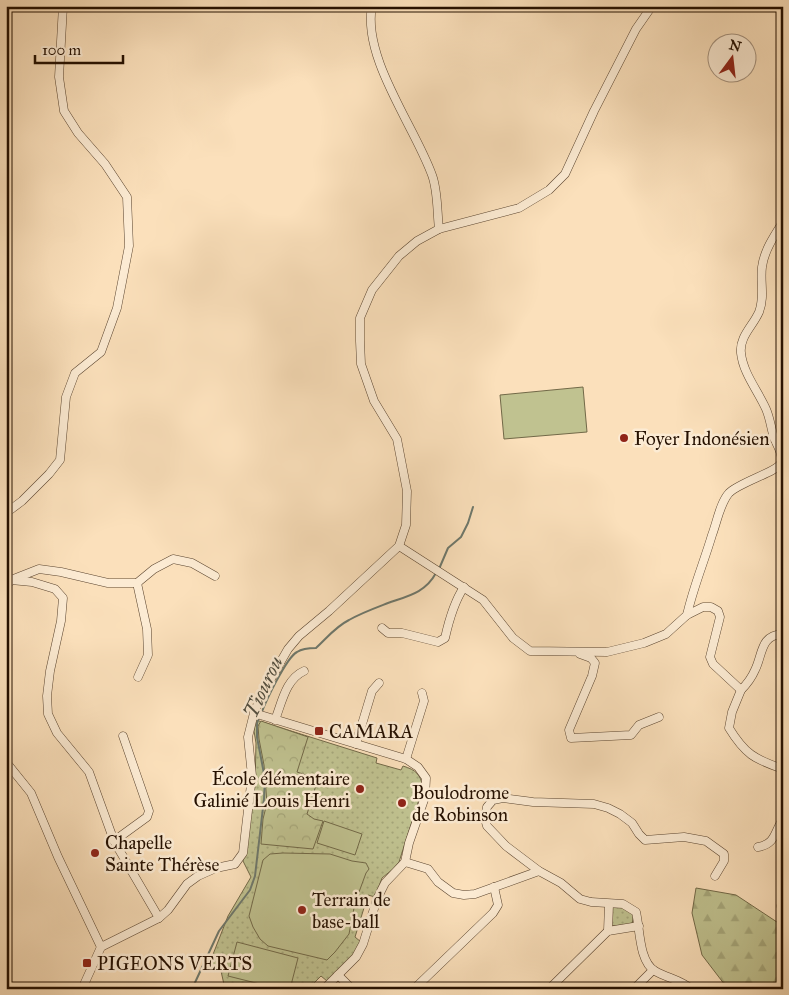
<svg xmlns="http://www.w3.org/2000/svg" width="789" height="995" viewBox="0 0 789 995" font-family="'IM FELL Great Primer',serif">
  <defs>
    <pattern id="grass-dots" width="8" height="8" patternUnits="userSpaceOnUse" patternTransform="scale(1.25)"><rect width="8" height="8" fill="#c0c290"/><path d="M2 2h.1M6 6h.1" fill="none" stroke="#a5a67a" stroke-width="1.8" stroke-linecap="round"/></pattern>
    <pattern id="forest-firs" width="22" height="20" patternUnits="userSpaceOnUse" patternTransform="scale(1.25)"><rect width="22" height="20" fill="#c0c290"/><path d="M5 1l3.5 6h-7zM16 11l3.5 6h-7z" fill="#a5a67a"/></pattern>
    <pattern id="park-crowns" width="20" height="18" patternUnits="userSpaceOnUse" patternTransform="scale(1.25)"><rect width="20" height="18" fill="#c0c290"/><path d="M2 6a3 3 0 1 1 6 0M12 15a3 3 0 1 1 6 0" fill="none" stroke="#a5a67a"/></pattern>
  </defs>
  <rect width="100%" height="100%" fill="#fbe0bb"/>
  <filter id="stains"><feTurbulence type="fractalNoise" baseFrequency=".004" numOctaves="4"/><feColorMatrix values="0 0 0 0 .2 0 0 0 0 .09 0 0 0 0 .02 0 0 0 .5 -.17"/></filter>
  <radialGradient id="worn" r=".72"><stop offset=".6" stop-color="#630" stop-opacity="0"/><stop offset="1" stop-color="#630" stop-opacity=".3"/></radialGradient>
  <!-- grass -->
  <g fill="url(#grass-dots)" stroke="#726948">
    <path d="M256,720l121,38 -1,5 25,7 2,-4c13,4 17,8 20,21l-24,75 -6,7 -11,9 -7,19 -7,-2 -13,42 6,5 -4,9 -30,30 -6,-5 -13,13h-83l-4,-18 -10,-7 1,-7 16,-41 23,-39 -8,-16 12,-75 1,-43 -2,-12z"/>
    <path d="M620,905l14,9 -2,10 -19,2 -2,-1 1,-17z"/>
  </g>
  <!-- forest -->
  <path fill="url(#forest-firs)" stroke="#726948" d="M696,888l40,7 47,31v63h-55l-26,-34 -10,-42z"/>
  <!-- park -->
  <path fill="url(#park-crowns)" stroke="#726948" d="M261,721l47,16 -11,35 21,7 -11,35 7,5 9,2 -10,28 -52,-5 2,-25 4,-16 -3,-38 -5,-26 -1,-13z"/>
  <!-- pitch -->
  <g fill="#c0c290" stroke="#726948">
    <path d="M583,387l4,45 -83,7 -4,-44z"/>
    <path d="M324,821l38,13 -7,21 -38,-12z"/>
    <path d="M283,853l47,1 22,7 14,2 3,6 -3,4 -11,30 -6,31 -14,18 -8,8 -59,-14 -8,-7 -7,-12 -4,-11 14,-56 7,-6z"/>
    <path d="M237,942l61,16 -8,31h-10l-52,-13z"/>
  </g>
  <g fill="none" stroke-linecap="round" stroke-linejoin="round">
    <!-- stream -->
    <g stroke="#6e786c" stroke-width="2">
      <path d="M439,569l9,-21 13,-11 7,-14 5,-16"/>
      <path d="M261,714c5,-13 25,-56 36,-62 6,-4 13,-4 19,-4 11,-10 19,-21 33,-28 12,-7 26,-12 39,-17 20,-7 37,-10 48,-30"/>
      <path d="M192,989l27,-58 31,-41 5,-14 9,-77 1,-20 -8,-42v-14l2,-5"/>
    </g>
    <defs>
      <g id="minor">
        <path d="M372,6c-10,52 43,121 60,169 6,16 5,37 7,54"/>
        <path d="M6,513l16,-12 27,-27 11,-14 6,-63 9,-24 26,-21 16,-44 12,-62 -2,-49 -22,-33 -27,-31 -14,-22 -5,-34 4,-71"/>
        <path d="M399,546l84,54 30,38 17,13 77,1 37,-9 22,-9 21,-19 16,-8h8l7,4 2,6 -10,40 3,7 28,26c6,-6 11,-13 14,-20 8,-16 5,-35 28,-36"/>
        <path d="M11,580l21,2 23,7 8,9 -2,23 -11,50 -3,25 1,18 9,19 32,39 25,69 45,77"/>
        <path d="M137,583l10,46 1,26 -10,22"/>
        <path d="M6,587l5,-7 28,-11 22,3 47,11h29l17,-14 19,-10 19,4 23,13"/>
        <path d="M687,615c6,-27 17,-53 25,-80 5,-13 8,-32 17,-42 11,-11 48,-21 52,-30 3,-8 -4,-18 -7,-25 -3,-10 -4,-20 -8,-29 -8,-18 -23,-36 -25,-56 -2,-16 12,-27 18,-41 6,-15 1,-30 3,-45 2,-16 12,-31 21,-45"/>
        <path d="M382,628l6,5h14l36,9 7,-4c4,-18 9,-36 19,-51"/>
        <path d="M580,654l11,4 4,5 -3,13 -23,54 2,8 60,-3 8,-10 20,-8"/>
        <path d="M741,690l-9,22 -3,16c16,26 25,31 54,41"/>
        <path d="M254,713l152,46 12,8 8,11 -1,19 -16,46 -4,19 -20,21 -8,16 -14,45 -7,13 -32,32"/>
        <path d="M275,720c7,-18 11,-41 29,-49"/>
        <path d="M356,744l16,-53 7,-8"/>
        <path d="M406,759l18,-58 -2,-8"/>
        <path d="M6,762l25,31 27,64 43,90"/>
        <path d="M114,841l33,-24 2,-6 -26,-75"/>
        <path d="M758,847c18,-3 16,-15 25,-28"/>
        <path d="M405,862l23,7 10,13 15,11 11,2 11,-1 64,-23 22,12 19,16 11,3 32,2 13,8c4,17 3,50 19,59 12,7 26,9 36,18"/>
        <path d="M539,871l-33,-25 -19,-20 -2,-7 2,-12 6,-7 10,-2 30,4 61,2 14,4 12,6 12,9 7,11 6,6 39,-3 22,4 18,13v7l-9,15"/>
        <path d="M781,906l2,-1"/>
        <path d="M608,931l1,-27"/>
        <path d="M338,975l14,14"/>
        <path d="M82,989l19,-42 58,-29 9,-8 19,-26 11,-8 18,-8 19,-4 8,-11 9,-77 -4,-39 6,-24 7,-17 27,-47 11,-13 30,-25 70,-65 7,-21 1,-34 -10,-52 -23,-38 -13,-37 -1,-23v-23l12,-28 27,-34 18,-15 22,-12 80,-21 30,-18 16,-16 29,-63 42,-82 16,-23"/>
        <path d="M414,989l79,-76 5,-8 -4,-18"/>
        <path d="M549,989l59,-58 31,-5"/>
        <path d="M634,989l19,-19"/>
      </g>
    </defs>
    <!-- minor casing -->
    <use href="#minor" stroke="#5a442f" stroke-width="9"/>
    <!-- minor -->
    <use href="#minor" stroke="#fcebd3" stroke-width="8"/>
  </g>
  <!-- markers -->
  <g fill="#8f2418" stroke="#fcebd3" stroke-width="2">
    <circle cx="624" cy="438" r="5"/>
    <rect x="314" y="726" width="10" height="10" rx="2.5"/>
    <circle cx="360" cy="789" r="5"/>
    <circle cx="402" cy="803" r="5"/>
    <circle cx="95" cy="853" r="5"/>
    <circle cx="302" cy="910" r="5"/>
    <rect x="82" y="958" width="10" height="10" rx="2.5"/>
  </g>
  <g text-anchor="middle" stroke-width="5" stroke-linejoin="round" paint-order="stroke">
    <!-- poi labels -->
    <g font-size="19" fill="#251000" stroke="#fcebd3" text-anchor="start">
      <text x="634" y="445">Foyer Indonésien</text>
      <text x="329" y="738">CAMARA</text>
      <text x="350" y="785" text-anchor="end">École élémentaire<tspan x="350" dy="22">Galinié Louis Henri</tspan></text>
      <text x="412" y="799">Boulodrome<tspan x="412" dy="22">de Robinson</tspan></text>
      <text x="105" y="849">Chapelle<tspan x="105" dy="22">Sainte Thérèse</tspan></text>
      <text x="312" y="906">Terrain de<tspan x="312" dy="22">base-ball</tspan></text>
      <text x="97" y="970">PIGEONS VERTS</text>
    </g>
    <!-- water labels -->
    <g font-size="20" font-style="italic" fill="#504d3f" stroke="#fcebd3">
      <text transform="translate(263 687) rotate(-65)" y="7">Tiourou</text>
    </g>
  </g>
  <!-- margin -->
  <rect width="789" height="995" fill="none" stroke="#fbe0bb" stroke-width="25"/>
  <rect x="8" y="8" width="774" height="980" fill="none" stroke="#251000" stroke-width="2.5"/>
  <rect x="12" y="12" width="764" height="970" fill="none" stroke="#251000"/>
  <!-- north arrow -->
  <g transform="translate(732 58) rotate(15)"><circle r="24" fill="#fcebd3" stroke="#a6937f"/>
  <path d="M0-4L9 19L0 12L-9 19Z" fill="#8f2418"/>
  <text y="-8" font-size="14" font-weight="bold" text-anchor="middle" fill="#251000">N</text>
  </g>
  <!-- scale -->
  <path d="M35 55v8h88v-8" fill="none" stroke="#251000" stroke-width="2.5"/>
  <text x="42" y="55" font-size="15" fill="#251000" stroke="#fcebd3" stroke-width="4" paint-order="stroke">100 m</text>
  <rect width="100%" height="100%" filter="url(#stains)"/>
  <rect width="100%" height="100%" fill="url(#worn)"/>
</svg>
